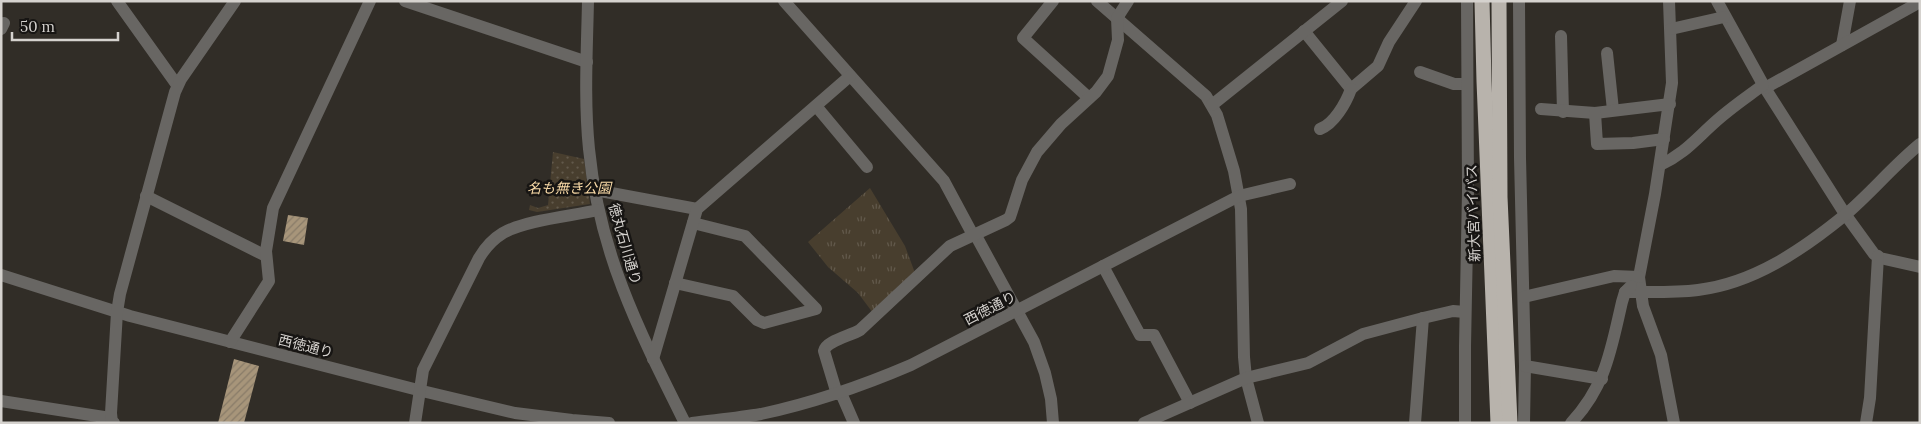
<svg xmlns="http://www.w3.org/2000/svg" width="1921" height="424" viewBox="0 0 1921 424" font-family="Lora,'Noto Sans JP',serif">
  <defs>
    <pattern id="grass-tufts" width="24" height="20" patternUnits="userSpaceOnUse" patternTransform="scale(1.25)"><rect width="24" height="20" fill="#483e2e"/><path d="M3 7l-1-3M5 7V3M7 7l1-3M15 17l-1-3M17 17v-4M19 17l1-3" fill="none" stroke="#62594b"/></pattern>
    <pattern id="park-dots" width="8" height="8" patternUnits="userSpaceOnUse" patternTransform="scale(1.25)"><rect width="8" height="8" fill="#483e2e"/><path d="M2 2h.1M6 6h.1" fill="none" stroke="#62594b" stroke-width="1.8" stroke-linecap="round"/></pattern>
    <pattern id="building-hatch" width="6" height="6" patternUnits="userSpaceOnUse" patternTransform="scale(1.25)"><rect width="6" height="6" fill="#a7957a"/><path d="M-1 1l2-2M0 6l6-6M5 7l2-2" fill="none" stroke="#887b68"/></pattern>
  </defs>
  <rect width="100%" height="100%" fill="#312d27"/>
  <!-- grass -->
  <path fill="url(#grass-tufts)" d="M870,188l35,58 10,27 -42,40 -15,-20 -30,-26 -20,-25z"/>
  <!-- park -->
  <path fill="url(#park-dots)" d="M553,152l31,7 6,45 -53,8 -8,-2 1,-5 8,3 10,-3z"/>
  <!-- building -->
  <g fill="url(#building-hatch)">
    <path d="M288,215l20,3 -4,27 -21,-4z"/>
    <path d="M234,359l25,7 -15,57h-26z"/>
  </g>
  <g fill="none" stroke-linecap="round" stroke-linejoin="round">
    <!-- minor -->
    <g stroke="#686663" stroke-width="12">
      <path d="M117,1l60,84"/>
      <path d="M405,1l182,61"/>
      <path d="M588,1c-1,49 -4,99 1,148 10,104 50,182 96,274"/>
      <path d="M784,1l160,180 29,54"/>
      <path d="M1053,1l-30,37 66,60"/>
      <path d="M1097,1l109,95 11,19 17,56 7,38 3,148 2,21 12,45"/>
      <path d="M1519,1l1,157 5,208 -1,57"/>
      <path d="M1669,1l3,82 -17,111 -16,83 4,29 18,49 13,68"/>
      <path d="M1717,1l48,87 80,126 29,40 6,4 40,9"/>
      <path d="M1,29l3,-6"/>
      <path d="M1671,29l53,-12"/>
      <path d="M1304,31l47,58 27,-23 11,-24 27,-41"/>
      <path d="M1561,36l2,76"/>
      <path d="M1842,45l8,-44"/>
      <path d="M1607,53l6,57"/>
      <path d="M1420,72l34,12h12"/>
      <path d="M1765,88l155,-86"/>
      <path d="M1212,105l130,-104"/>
      <path d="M816,106l51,61"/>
      <path d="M1541,109l54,4 75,-9"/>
      <path d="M1595,113l2,31 36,-1 31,-4"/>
      <path d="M1320,129c14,-5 26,-26 31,-40"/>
      <path d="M1660,165c24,-11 35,-25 54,-42 15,-14 33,-26 49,-38"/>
      <path d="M595,190l102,19"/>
      <path d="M146,196l120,60"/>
      <path d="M975,234l59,108 11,31 6,26 2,24"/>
      <path d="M1103,266l37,69h14l36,68"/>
      <path d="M1,275l129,41 288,74 97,23 57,7 37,3"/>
      <path d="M675,283l58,13 24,24 7,3 52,-14 -71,-73 -52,-13"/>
      <path d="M1625,292c24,0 49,1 73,-2 56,-7 104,-40 147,-75 26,-22 48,-49 75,-71"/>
      <path d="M1524,297l90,-21 25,1"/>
      <path d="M230,342l39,-61 -3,-30 7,-43 97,-207"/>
      <path d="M653,359l44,-150 153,-133"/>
      <path d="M1525,366l77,13"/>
      <path d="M841,393l13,30"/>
      <path d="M837,394l-13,-43c2,-10 26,-15 36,-21l90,-84 56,-26 4,-3 12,-37 15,-28 24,-28 35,-32 12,-16 10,-36 -1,-22 11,-17"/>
      <path d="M1,401l103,16 10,6"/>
      <path d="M112,423l-1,-10 6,-101 3,-18 55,-202 6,-13 54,-78"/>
      <path d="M415,423l8,-53 56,-112c6,-10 14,-19 24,-25 23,-13 69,-17 95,-23"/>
      <path d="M692,423c23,-3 46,-5 69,-9 52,-11 101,-28 150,-49l328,-169 51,-12"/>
      <path d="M1144,423l102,-45 62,-15 55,-29 60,-16 30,-7 12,1"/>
      <path d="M1415,423l8,-105"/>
      <path d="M1465,423v-77l3,-155 -1,-190"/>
      <path d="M1571,423c35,-37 40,-74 51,-121l3,-10 6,-6"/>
      <path d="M1866,423l4,-25 8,-142"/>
    </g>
    <!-- highway -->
    <g stroke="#b8b3ac" stroke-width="15">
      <path d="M1482,1l2,80 14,342"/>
      <path d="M1499,1l1,196 10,226"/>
    </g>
  </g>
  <g text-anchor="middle" stroke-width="5" stroke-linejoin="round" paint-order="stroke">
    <!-- park labels -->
    <g font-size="14" font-style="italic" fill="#f9daa7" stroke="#171513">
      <text x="569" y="193">名も無き公園</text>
    </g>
    <!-- street labels -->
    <g font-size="14" fill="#d5d2ce" stroke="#171513">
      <text transform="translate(1473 213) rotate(-92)" y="5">新大宮バイパス</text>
      <text transform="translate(625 244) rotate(74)" y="5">徳丸石川通り</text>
      <text transform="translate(990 308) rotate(-27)" y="5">西徳通り</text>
      <text transform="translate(306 346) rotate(14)" y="5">西徳通り</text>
    </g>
  </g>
  <!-- border -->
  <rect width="1921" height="424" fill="none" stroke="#d5d2ce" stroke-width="5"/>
  <!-- scale -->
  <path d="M12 32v8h106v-8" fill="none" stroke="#d5d2ce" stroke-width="2.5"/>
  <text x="20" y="32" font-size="15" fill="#d5d2ce" stroke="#171513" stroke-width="4" paint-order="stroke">50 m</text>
</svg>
